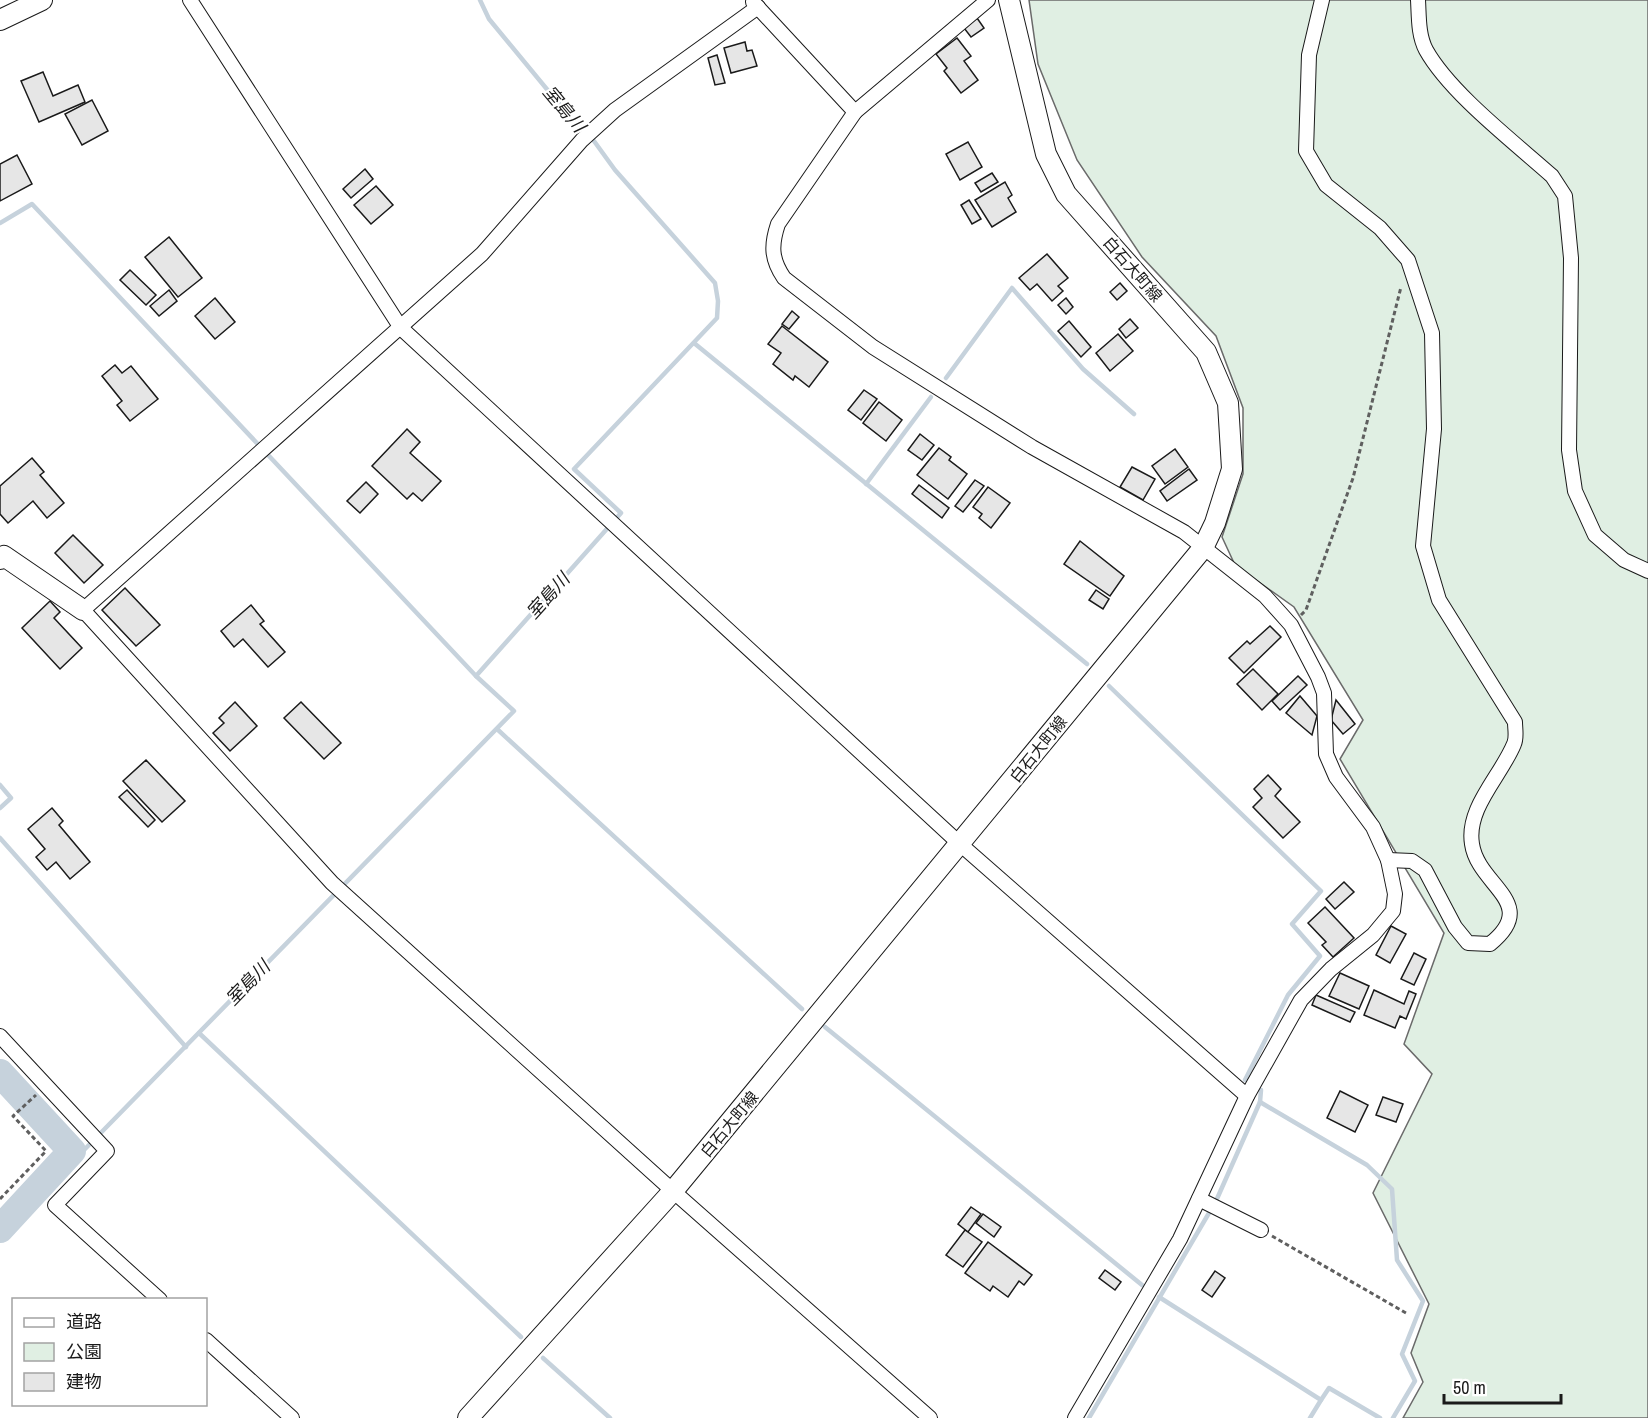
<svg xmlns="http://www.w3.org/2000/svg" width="1648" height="1418" viewBox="0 0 1648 1418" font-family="'Archivo Narrow','Noto Sans JP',sans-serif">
  <rect width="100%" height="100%" fill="#fff"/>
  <!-- green -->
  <path fill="#e0efe3" stroke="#6a6a6a" stroke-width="1.5" d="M1029,0h619v1418h-245l20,-36 -12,-29 18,-49 -56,-111 59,-119 -28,-30 40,-111 -104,-174 23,-39 -69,-113 -59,-42 -13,-28 21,-63v-66l-27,-72 -74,-79 -65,-97 -39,-96z"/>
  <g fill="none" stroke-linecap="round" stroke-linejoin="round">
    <!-- stream -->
    <g stroke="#c6d2dc" stroke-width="4.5">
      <path d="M0,223l32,-19 444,472"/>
      <path d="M694,343l393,321"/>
      <path d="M946,378l66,-90 71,81 51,45"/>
      <path d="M866,484l65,-87"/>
      <path d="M1109,686l212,205 -29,33 28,32 -32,39 -43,85"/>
      <path d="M497,729l305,280"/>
      <path d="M0,785l11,13 -11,10"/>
      <path d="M0,838l186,209"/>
      <path d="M825,1027l317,258"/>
      <path d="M199,1033l322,304"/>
      <path d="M1260,1102l107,63 25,24 5,71 26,41 -21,53 13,27 -22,37"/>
      <path d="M72,1151l13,-2 429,-438 -38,-35 145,-163 -47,-44 143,-151 1,-17 -3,-18 -100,-113 -21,-29 -25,-25 -80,-97 -9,-19"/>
      <path d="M1159,1297l162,103 -11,18"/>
      <path d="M543,1358l67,60"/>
      <path d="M1321,1400l8,-12 51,30"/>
      <path d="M1089,1418l127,-217 44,-99 1,-12"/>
    </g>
    <!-- river -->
    <path stroke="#c6d2dc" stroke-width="28" d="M0,1073l72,78 -72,78"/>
  </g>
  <!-- building -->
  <g fill="#e6e6e6" stroke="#1a1a1a" stroke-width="1.5">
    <path d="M977,18l7,10 -13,9 -7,-9z"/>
    <path d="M957,38l14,18 -7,5 14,19 -17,13 -17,-22 3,-3 -11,-14z"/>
    <path d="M745,42l2,9 5,-1 5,16 -26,7 -7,-25z"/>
    <path d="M717,55l8,28 -10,2 -7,-27z"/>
    <path d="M43,72l10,24 25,-11 7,17 -46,20 -18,-41z"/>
    <path d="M92,100l16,31 -26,14 -17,-31z"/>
    <path d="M968,142l14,25 -22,13 -14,-26z"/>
    <path d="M17,155l15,29 -32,17v-37z"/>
    <path d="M365,169l8,10 -22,19 -8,-9z"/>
    <path d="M992,173l6,9 -17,10 -6,-9z"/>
    <path d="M1005,182l7,13 -4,3 8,14 -24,15 -17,-27z"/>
    <path d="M376,186l17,19 -22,19 -17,-19z"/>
    <path d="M969,200l12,19 -9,5 -11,-19z"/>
    <path d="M169,237l33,41 -24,19 -33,-40z"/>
    <path d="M1047,254l21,24 -10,8 5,5 -11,10 -15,-17 -7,6 -11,-12z"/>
    <path d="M130,270l26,25 -10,10 -26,-25z"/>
    <path d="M1120,283l7,8 -10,9 -7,-8z"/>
    <path d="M169,290l8,11 -18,15 -9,-10z"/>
    <path d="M215,298l20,24 -20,17 -20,-23z"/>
    <path d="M1066,298l7,9 -7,7 -8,-9z"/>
    <path d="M792,311l7,6 -10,12 -7,-5z"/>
    <path d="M1130,319l8,9 -12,10 -7,-9z"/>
    <path d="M1069,321l22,26 -10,10 -23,-26z"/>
    <path d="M782,326l46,36 -19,25 -14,-11 -2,4 -20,-16 8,-11 -13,-9z"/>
    <path d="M1118,334l15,17 -23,20 -14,-18z"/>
    <path d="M115,365l7,8 9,-7 27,33 -28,22 -13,-16 5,-4 -20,-25z"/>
    <path d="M864,390l13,9 -16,21 -13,-10z"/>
    <path d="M879,402l23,18 -16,21 -23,-18z"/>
    <path d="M407,429l13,13 -10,11 31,28 -19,20 -9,-8 -6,6 -35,-33z"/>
    <path d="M920,434l14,11 -12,15 -14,-10z"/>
    <path d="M939,448l12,9 -2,3 18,14 -19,25 -31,-24z"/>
    <path d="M1175,449l13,18 -23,17 -13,-18z"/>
    <path d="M32,458l12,14 -4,3 24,28 -17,15 -14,-17 -25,22 -8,-9v-28z"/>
    <path d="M1132,467l23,12 -12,21 -23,-13z"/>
    <path d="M1189,469l8,11 -30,21 -7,-10z"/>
    <path d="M975,480l9,6 -21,26 -8,-6z"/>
    <path d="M366,482l12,12 -18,19 -13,-12z"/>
    <path d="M919,485l30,23 -7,10 -30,-24z"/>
    <path d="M988,487l22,16 -19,25 -12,-10 3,-4 -9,-7z"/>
    <path d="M73,535l30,30 -19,18 -29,-30z"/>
    <path d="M1080,541l44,35 -14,20 -46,-32z"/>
    <path d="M125,588l35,37 -24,21 -34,-36z"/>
    <path d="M1096,590l13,9 -6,10 -14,-9z"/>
    <path d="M50,601l10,11 -6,6 28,30 -22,21 -38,-41z"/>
    <path d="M251,605l13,16 -4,3 25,28 -17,15 -25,-28 -9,8 -13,-16z"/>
    <path d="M1270,626l11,11 -37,36 -15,-15 18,-17 3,3z"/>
    <path d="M1253,669l25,25 -16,16 -25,-26z"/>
    <path d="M1298,676l9,9 -27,25 -8,-9z"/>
    <path d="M1300,696l17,20 -5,19 -26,-22z"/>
    <path d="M1336,700l19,24 -12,10 -12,-14z"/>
    <path d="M235,702l22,24 -27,25 -17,-18 11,-10 -5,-5z"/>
    <path d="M301,702l40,41 -17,16 -40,-41z"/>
    <path d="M146,760l39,41 -23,21 -39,-41z"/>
    <path d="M1268,775l13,14 -6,7 25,26 -17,16 -30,-31 9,-9 -8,-9z"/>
    <path d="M127,790l28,30 -7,7 -29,-30z"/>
    <path d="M52,808l11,13 -4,4 31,37 -20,17 -14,-17 -9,8 -11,-13 9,-8 -17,-20z"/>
    <path d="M1344,882l10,10 -19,17 -9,-10z"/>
    <path d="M1325,907l29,31 -21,19 -11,-12 4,-3 -18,-19z"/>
    <path d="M1391,926l15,8 -16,29 -14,-8z"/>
    <path d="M1414,953l12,6 -12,26 -13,-6z"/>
    <path d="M1340,973l29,13 -10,23 -30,-13z"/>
    <path d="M1374,990l30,14 5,-13 7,3 -10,25 -6,-3 -5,12 -31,-13z"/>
    <path d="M1316,995l39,17 -5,10 -38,-17z"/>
    <path d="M1340,1091l28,14 -13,27 -28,-14z"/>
    <path d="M1383,1097l20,7 -7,18 -20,-7z"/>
    <path d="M971,1207l10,7 -13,18 -10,-8z"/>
    <path d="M983,1214l18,13 -7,10 -18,-14z"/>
    <path d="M965,1230l17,12 -19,25 -17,-12z"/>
    <path d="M988,1242l44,33 -8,10 -5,-4 -11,16 -15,-11 -3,5 -25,-18z"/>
    <path d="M1105,1270l16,12 -6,8 -16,-12z"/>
    <path d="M1215,1271l10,7 -13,19 -10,-7z"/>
  </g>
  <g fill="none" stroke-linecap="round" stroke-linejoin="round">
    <defs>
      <g id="street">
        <path d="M190,0l211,328 559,516 287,252"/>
        <path d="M1322,0l-13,55 -3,96 20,34 54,43 28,32 24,73 2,96 -11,117 16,54 76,122c0,7 2,16 -1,22 -13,32 -48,64 -42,100 6,42 69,59 18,100l-22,-1 -13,-16 -30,-57 -13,-9 -24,-1"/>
        <path d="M1418,0c1,16 0,35 8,50 24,43 88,92 126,126l13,20 6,62 -2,192 6,41 20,44 29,25 24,11"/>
        <path d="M753,2l102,110 -77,112c-7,21 -7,35 6,54l89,69 159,100 152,85 81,64 26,29 27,52 6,16 2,61 10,23 37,50 15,33 7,34 -2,17 -20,24 -42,34 -30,31 -54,96 -67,143 -105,179"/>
        <path d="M758,7l-143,103 -33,30 -100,114 -399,356 249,273 341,308 257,227"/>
        <path d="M855,112l133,-112"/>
        <path d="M0,1036l107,115 -52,54 105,95"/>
        <path d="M1199,1199l62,31"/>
        <path d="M206,1340l86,78"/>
      </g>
      <g id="secondary">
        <path d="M0,20l42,-20"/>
        <path d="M0,559l4,-3 79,54"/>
        <path d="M468,1418l205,-227 530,-643 12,-25 17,-54 -4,-66 -22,-51 -140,-158 -20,-40 -37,-154"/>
      </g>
    </defs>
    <!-- street casing -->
    <use href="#street" stroke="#1a1a1a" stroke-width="16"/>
    <!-- secondary casing -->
    <use href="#secondary" stroke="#1a1a1a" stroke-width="22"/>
    <!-- path -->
    <g stroke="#5f5f5f" stroke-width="3" stroke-dasharray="4.5 3" stroke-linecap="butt">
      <path d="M1301,615l5,-5 47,-132 48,-191"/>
      <path d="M0,1199l46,-48 -33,-35 23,-21"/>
      <path d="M1272,1236l134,77"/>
    </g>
    <!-- street -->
    <use href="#street" stroke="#fff" stroke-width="14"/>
    <!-- secondary -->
    <use href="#secondary" stroke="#fff" stroke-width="20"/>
  </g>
  <g text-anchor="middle" stroke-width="4.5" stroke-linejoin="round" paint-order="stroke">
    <!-- street labels -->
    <g font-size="16" fill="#1a1a1a" stroke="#fff">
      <text transform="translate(1133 269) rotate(49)" y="6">白石大町線</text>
      <text transform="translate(1038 749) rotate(-51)" y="6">白石大町線</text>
      <text transform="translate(729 1124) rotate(-50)" y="6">白石大町線</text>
    </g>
    <!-- water labels -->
    <g font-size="18" font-style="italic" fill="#1a1a1a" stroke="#fff">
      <text transform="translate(564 109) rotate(50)" y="6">室島川</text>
      <text transform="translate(548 596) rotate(-48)" y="6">室島川</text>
      <text transform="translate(248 983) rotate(-46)" y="6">室島川</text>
    </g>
  </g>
  <!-- legend -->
  <rect x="12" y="1298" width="195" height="108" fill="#ffffff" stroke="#a3a3a3" stroke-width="1.5"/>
  <rect x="24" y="1318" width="30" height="9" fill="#ffffff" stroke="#a3a3a3" stroke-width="1.5"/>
  <text x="66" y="1328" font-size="18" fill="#1a1a1a">道路</text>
  <rect x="24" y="1343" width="30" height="18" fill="#e0efe3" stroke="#a3a3a3" stroke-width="1.5"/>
  <text x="66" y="1358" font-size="18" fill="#1a1a1a">公園</text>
  <rect x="24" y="1373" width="30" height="18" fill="#e6e6e6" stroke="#a3a3a3" stroke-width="1.5"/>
  <text x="66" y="1388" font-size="18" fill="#1a1a1a">建物</text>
  <!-- scale -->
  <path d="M1444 1394v9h117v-9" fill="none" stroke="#1a1a1a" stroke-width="3"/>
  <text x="1453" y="1394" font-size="18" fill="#1a1a1a" stroke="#ffffff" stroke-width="4.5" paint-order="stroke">50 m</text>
</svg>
